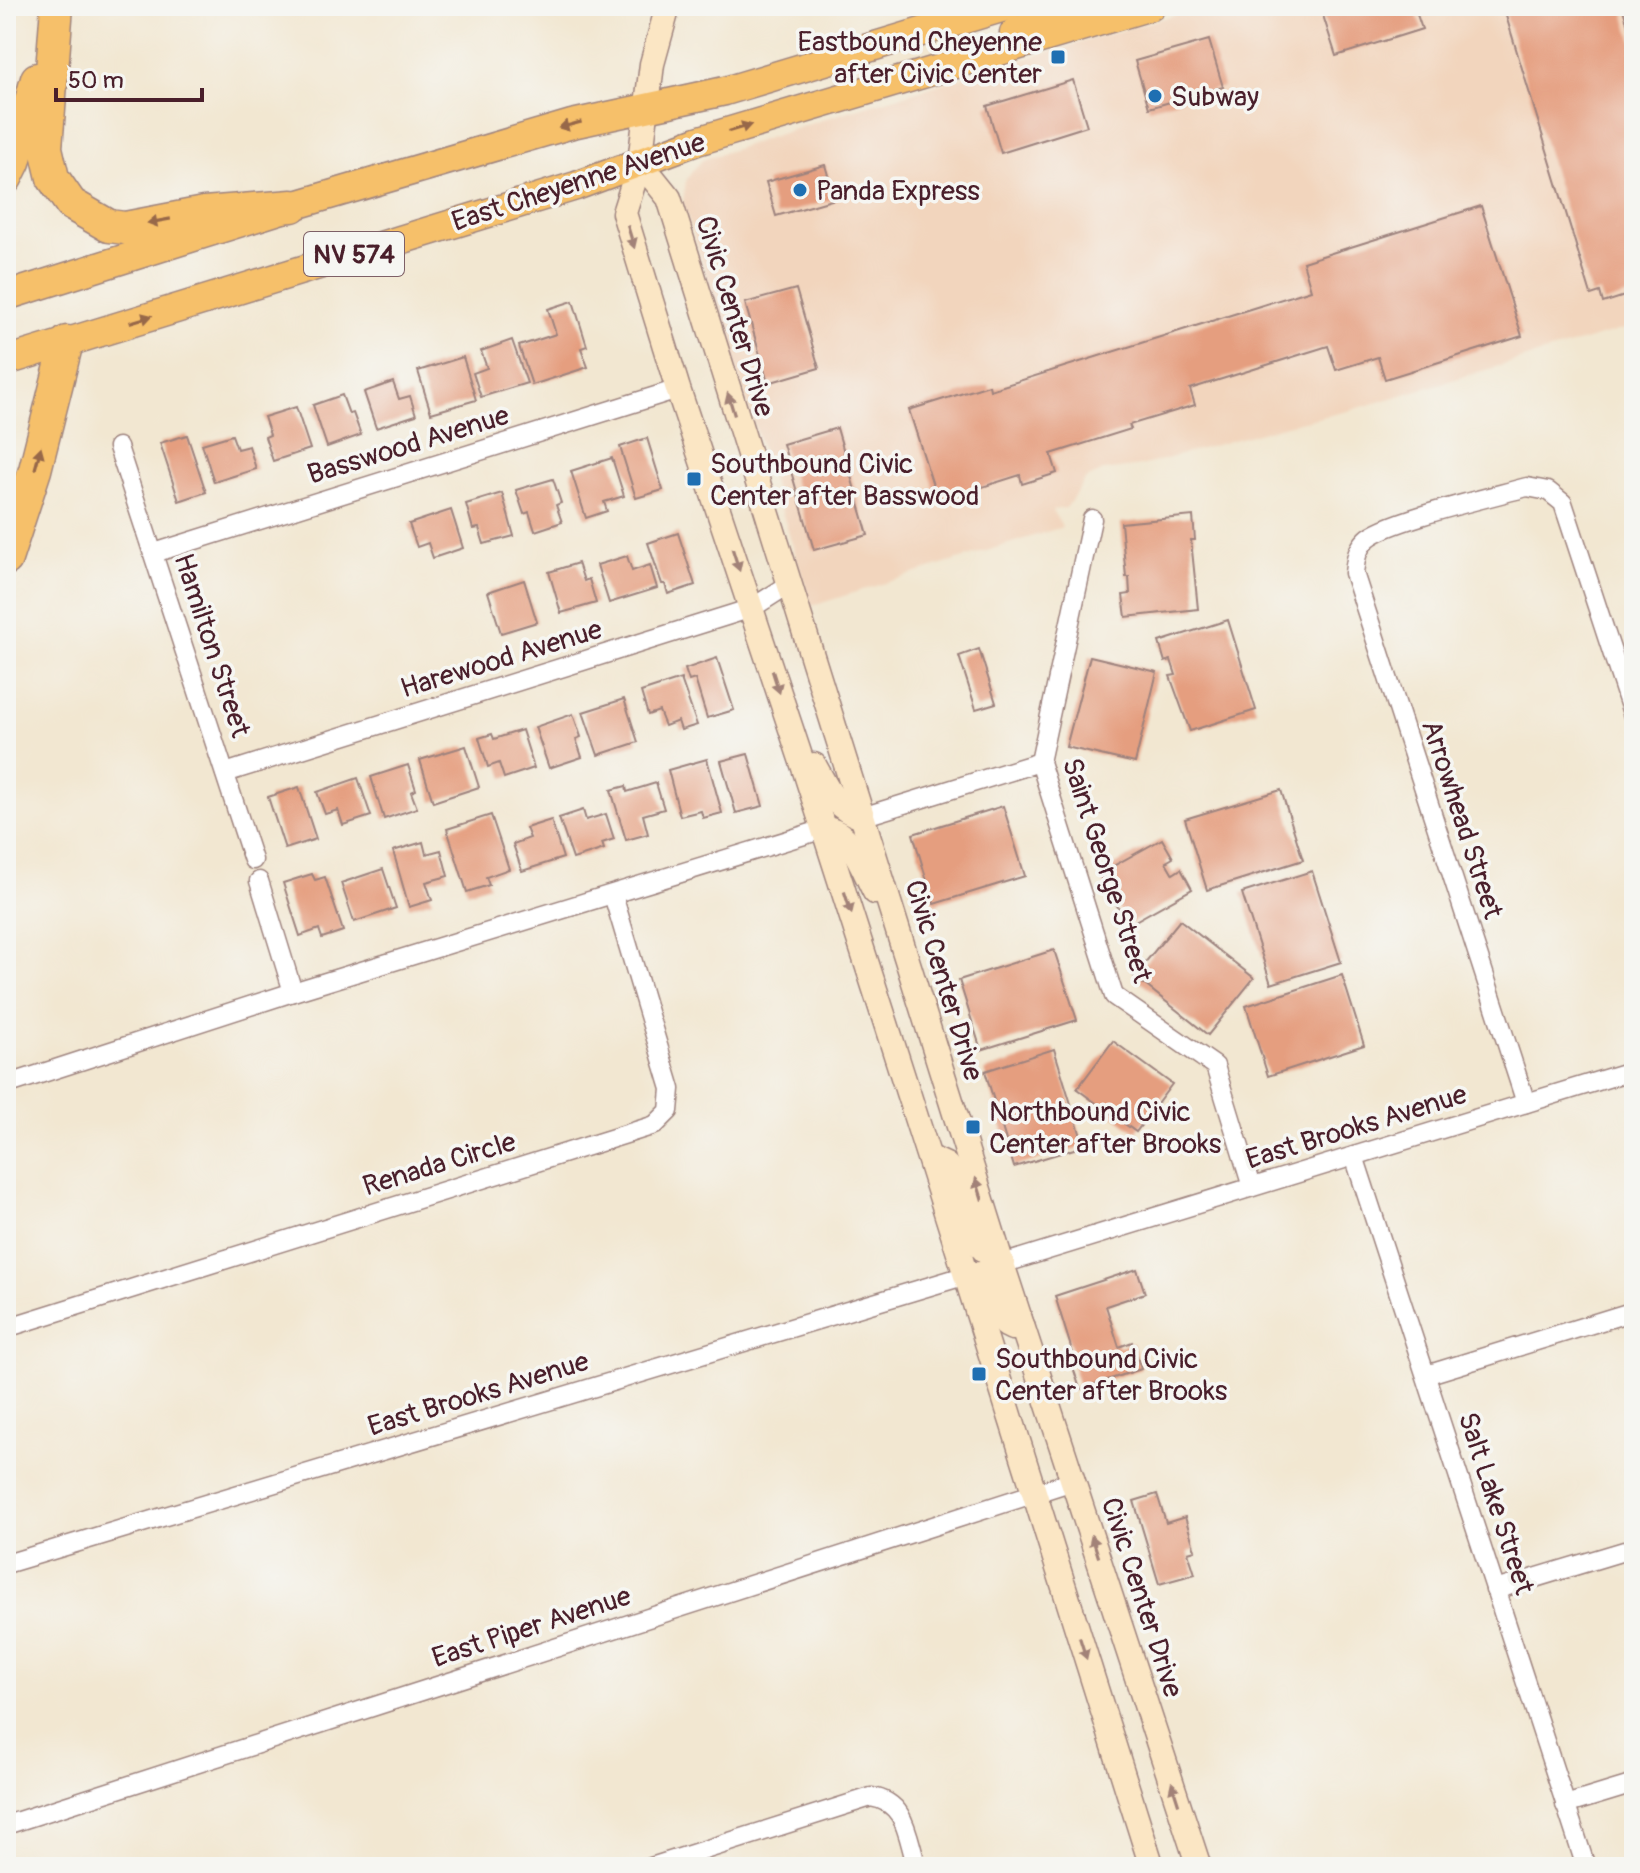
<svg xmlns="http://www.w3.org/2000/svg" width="1640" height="1873" viewBox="0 0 1640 1873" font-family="Pangolin,sans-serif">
  <rect width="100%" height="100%" fill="#f6f6f2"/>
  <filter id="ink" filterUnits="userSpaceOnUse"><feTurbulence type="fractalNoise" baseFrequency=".0125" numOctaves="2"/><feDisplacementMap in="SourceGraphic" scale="16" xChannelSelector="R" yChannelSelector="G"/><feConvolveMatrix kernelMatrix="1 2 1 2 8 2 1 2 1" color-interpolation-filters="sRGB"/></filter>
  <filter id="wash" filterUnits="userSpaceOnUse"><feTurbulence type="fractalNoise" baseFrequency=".006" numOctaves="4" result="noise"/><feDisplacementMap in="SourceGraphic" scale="32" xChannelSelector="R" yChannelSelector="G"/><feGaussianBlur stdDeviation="1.8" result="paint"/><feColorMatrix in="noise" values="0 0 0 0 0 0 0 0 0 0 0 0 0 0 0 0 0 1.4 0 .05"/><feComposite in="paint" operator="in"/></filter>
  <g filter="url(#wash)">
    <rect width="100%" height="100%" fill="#f2e7d1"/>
    <!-- built -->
    <path fill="#f2d5bd" d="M1204,6h430v320l-286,85 -62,14 -145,41 -38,5 -17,8 -20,29 -14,2 10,17 -250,79 -129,-404 3,-21 5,-8 11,-13 144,-48z"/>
    <g id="blocks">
      <!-- building -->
      <g fill="#e59e7f">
        <path d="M1320,6h94l8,23 -86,27z"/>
        <path d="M1503,6h119l12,39v248l-31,10 -3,-11 -9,3z"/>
        <path d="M1209,40l14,47 -74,21 -14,-47z"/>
        <path d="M1073,80l14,46 -86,27 -14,-47z"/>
        <path d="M825,165l10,34 -59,17 -10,-34z"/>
        <path d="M1481,206l41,130 -137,43 -7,-22 -42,13 -8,-24 -138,43 5,16 -66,20 2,4 -80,25 6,19 -35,11 -2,-9 -82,26 -29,-91 80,-25 1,5 321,-100 -8,-28z"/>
        <path d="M796,289l23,79 -51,15 -23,-80z"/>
        <path d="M573,301l14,45 -6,2 7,19 -56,18 -13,-39 37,-12 -8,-25z"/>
        <path d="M512,340l15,43 -46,14 -8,-24 14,-5 -6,-17z"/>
        <path d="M463,357l13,43 -45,13 -13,-42z"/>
        <path d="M393,382l6,17 11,-3 6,19 -40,13 -12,-36z"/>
        <path d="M342,395l7,19 4,-1 8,22 -34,12 -14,-42z"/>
        <path d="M296,407l14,42 -37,12 -8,-24 5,-2 -6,-18z"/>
        <path d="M837,428l31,107 -54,15 -31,-106z"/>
        <path d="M187,435l19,57 -27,9 -19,-58z"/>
        <path d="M232,435l5,14 12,-3 7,23 -42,13 -12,-38z"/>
        <path d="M647,438l16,52 -27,8 -16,-51z"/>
        <path d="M612,458l12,38 -20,6 3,9 -21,7 -15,-47z"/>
        <path d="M553,479l8,24 -5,2 6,17 -27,9 -6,-19 -5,2 -8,-24z"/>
        <path d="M502,493l12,43 -30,8 -5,-16 -6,1 -7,-25z"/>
        <path d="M451,510l12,38 -30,10 -5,-15 -11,4 -8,-23z"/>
        <path d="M1193,516l2,24h-4l7,69 -72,8 -3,-22 7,-1 -1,-17h-3l-5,-54z"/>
        <path d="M678,533l17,52 -27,9 -3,-10h-3l-14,-41z"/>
        <path d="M627,556l5,15 18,-6 7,23 -48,15 -12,-38z"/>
        <path d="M578,563l6,18 5,-2 7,24 -35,10 -12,-41z"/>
        <path d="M524,580l13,42 -36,11 -13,-41z"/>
        <path d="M1228,620l28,90 -66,21 -20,-55 6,-1 -5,-15 -6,2 -6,-20z"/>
        <path d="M979,649l17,54 -20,6 -17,-53z"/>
        <path d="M1090,656l67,16 -22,91 -69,-16z"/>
        <path d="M717,658l17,52 -27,8 -12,-39 -6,2 -4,-12z"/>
        <path d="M681,679l16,46 -16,5 -3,-9 -13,5 -6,-15 -11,4 -7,-23z"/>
        <path d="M624,699l14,43 -40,13 -15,-43z"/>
        <path d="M573,714l8,23 -5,2 6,18 -33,11 -14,-41z"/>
        <path d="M522,730l12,38 -30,10 -5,-15 -11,4 -9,-29 13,-4 2,5z"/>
        <path d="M466,746l13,41 -46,15 -13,-42z"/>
        <path d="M748,754l15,52 -27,7 -15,-52z"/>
        <path d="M707,759l15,54 -19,5 -2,-7 -21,5 -12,-46z"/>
        <path d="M408,765l8,25 -5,2 6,16 -33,11 -13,-42z"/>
        <path d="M358,778l13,38 -28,9 -5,-15 -13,4 -8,-22z"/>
        <path d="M656,783l8,26 -21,6 5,19 -22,6 -15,-50 15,-4 1,6z"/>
        <path d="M299,787l17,52 -31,10 -17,-52z"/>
        <path d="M1281,790l22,70 -96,30 -22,-71z"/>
        <path d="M1003,806l22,70 -91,28 -21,-70z"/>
        <path d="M583,810l3,10 20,-6 8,25 -12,4 2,6 -31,10 -14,-41z"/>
        <path d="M491,815l18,54 -23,8 3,8 -22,7 -20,-63z"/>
        <path d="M551,820l12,38 -41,13 -9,-27 17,-6 -4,-10z"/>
        <path d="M1162,839l11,19 -7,4 7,12 8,-5 11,20 -64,36 -29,-51z"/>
        <path d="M423,842l3,12 15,-4 7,26 -22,6 6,18 -23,7 -16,-56z"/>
        <path d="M383,869l13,39 -42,14 -13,-39z"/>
        <path d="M1312,871l29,91 -70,22 -29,-91z"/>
        <path d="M312,874l3,6 10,-3 18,54 -21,7 -3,-9 -19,7 -17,-53z"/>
        <path d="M1180,920l74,58 -46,57 -74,-59z"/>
        <path d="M1054,950l23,70 -96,30 -22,-70z"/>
        <path d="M1342,975l22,70 -96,31 -22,-70z"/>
        <path d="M1113,1041l59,43 -36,48 -59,-43z"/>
        <path d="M1054,1049l30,97 -70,21 -29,-96z"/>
        <path d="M1137,1269l8,24 -39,13 13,41 13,-5 9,27 -61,20 -9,-28 4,-1 -20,-64z"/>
        <path d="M1157,1494l9,29 19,-6 10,33 -7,2 7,22 -36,10 -25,-83z"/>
      </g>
    </g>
  </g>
  <g filter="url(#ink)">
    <use href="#blocks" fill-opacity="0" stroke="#9e837e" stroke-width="2"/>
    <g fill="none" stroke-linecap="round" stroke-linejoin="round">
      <defs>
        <g id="street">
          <path d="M118,447l135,413"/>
          <path d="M1092,519l-52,243 74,234 101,70 37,121"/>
          <path d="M154,553l524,-164"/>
          <path d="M225,773l527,-165 36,-23"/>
          <path d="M862,817l178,-55"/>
          <path d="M259,881l34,111"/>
          <path d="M6,1085l287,-93 531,-163"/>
          <path d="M1526,1103l-172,-530c2,-14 2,-23 13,-34 18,-18 128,-43 160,-52l21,4 15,12 71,216"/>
          <path d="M1354,1156l232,711"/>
          <path d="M1002,1264l632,-194"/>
          <path d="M6,1328l649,-203 14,-14 2,-22 -58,-194"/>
          <path d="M1426,1375l208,-64"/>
          <path d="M6,1564l961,-289"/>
          <path d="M1495,1590l139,-42"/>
          <path d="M1565,1805l69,-21"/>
          <path d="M6,1825l1067,-344"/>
          <path d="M651,1867l220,-70c36,5 36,40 46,70"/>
        </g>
        <g id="secondary">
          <path d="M668,6l-16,58 -12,98 -16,51 54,176 127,382 124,387 223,709"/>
          <path d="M640,162l29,36 333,1066 197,603"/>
          <path d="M814,765c14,24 19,43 48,52"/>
          <path d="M824,829c28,1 39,41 51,63"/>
          <path d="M931,1158l15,7 5,7 22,66 13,14 16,12"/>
          <path d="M967,1275l14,-1 10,13 15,38 6,3 10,-3"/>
        </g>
        <g id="primary">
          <path d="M1014,33l55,-27"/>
          <path d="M6,296l286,-90 280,-82 153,-33 283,-85"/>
          <path d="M6,361l570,-175 121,-45 454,-135"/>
        </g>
        <g id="highway">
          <path d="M57,6l-11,142 7,30 18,26 38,22 16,2 79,-15 88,-7"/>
          <path d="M6,178l8,-16 23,-83"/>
          <path d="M6,559l29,-89 32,-128"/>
        </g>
      </defs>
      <!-- street casing -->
      <use href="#street" stroke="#9e837e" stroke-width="21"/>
      <!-- secondary casing -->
      <use href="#secondary" stroke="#9e837e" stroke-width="27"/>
      <!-- primary casing -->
      <use href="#primary" stroke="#9e837e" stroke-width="31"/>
      <!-- highway casing -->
      <use href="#highway" stroke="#9e837e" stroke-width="35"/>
      <!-- street -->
      <use href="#street" stroke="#fff" stroke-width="18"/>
      <!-- secondary -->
      <use href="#secondary" stroke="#fbe6c4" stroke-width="24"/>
      <!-- primary -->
      <use href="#primary" stroke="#f6c06b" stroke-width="28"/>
      <!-- highway -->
      <use href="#highway" stroke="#f6c06b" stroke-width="32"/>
    </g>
    <!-- one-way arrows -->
    <defs><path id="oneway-solid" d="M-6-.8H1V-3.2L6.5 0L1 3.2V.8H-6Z" transform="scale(2)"/></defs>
    <g fill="#976748">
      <use href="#oneway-solid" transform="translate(570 125) rotate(165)"/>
      <use href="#oneway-solid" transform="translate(740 128) rotate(-17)"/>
      <use href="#oneway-solid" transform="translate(159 221) rotate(170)"/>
      <use href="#oneway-solid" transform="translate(141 319) rotate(-17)"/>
      <use href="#oneway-solid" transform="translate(38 458) rotate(-75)"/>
    </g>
    <g fill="#a28278">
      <use href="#oneway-solid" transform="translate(631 237) rotate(73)"/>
      <use href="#oneway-solid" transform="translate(731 404) rotate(-107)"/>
      <use href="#oneway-solid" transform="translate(736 560) rotate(72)"/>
      <use href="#oneway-solid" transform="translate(776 682) rotate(72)"/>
      <use href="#oneway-solid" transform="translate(848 903) rotate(72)"/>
      <use href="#oneway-solid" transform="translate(979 1189) rotate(-107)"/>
      <use href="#oneway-solid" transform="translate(1095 1546) rotate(-108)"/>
      <use href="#oneway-solid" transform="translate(1083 1648) rotate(72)"/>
      <use href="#oneway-solid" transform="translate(1175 1793) rotate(-108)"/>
    </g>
  </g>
  <!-- markers -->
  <g fill="#1f6fb2" stroke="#f6f6f2" stroke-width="3">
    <rect x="1050" y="49" width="16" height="16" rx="4"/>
    <circle cx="1155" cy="96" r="8"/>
    <circle cx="800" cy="190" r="8"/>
    <rect x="686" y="471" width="16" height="16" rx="4"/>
    <rect x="965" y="1119" width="16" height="16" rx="4"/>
    <rect x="971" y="1366" width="16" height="16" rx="4"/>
  </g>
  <g text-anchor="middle" stroke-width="7" stroke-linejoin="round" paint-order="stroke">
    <!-- shield labels -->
    <rect fill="#f6f6f2" stroke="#7e6067" stroke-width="2" x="304" y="232" width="100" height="44" rx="6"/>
    <g font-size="26" font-weight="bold" fill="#4a1f2b">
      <text x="354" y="263">NV 574</text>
    </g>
    <!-- poi labels -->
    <g font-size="28" fill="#4a1f2b" stroke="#f6f6f2" text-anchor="start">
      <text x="1042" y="51" text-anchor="end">Eastbound Cheyenne<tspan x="1042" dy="32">after Civic Center</tspan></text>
      <text x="1171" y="106">Subway</text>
      <text x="816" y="200">Panda Express</text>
      <text x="710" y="473">Southbound Civic<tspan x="710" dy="32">Center after Basswood</tspan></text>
      <text x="989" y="1121">Northbound Civic<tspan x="989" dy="32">Center after Brooks</tspan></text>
      <text x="995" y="1368">Southbound Civic<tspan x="995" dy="32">Center after Brooks</tspan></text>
    </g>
    <!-- street labels -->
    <g font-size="28" fill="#4a1f2b" stroke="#f6f6f2">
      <text transform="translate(578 181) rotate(-18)" y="10">East Cheyenne Avenue</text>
      <text transform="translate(736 316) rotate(73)" y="10">Civic Center Drive</text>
      <text transform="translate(408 444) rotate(-17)" y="10">Basswood Avenue</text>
      <text transform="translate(213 645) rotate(72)" y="10">Hamilton Street</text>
      <text transform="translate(501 658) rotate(-17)" y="10">Harewood Avenue</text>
      <text transform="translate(1463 819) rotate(72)" y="10">Arrowhead Street</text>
      <text transform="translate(1108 870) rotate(72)" y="10">Saint George Street</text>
      <text transform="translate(945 980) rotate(73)" y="10">Civic Center Drive</text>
      <text transform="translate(1356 1126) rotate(-17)" y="10">East Brooks Avenue</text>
      <text transform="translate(439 1163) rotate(-17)" y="10">Renada Circle</text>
      <text transform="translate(478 1393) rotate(-17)" y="10">East Brooks Avenue</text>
      <text transform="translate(1497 1503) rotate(72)" y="10">Salt Lake Street</text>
      <text transform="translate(1143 1597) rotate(72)" y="10">Civic Center Drive</text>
      <text transform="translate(531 1626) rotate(-18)" y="10">East Piper Avenue</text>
    </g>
  </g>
  <!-- margin -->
  <rect width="1640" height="1873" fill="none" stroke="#f6f6f2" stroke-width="32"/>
  <!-- scale -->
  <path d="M56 88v12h146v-12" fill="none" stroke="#4a1f2b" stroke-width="4"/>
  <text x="68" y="88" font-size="24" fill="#4a1f2b" stroke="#f6f6f2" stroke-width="6" paint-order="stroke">50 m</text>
</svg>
